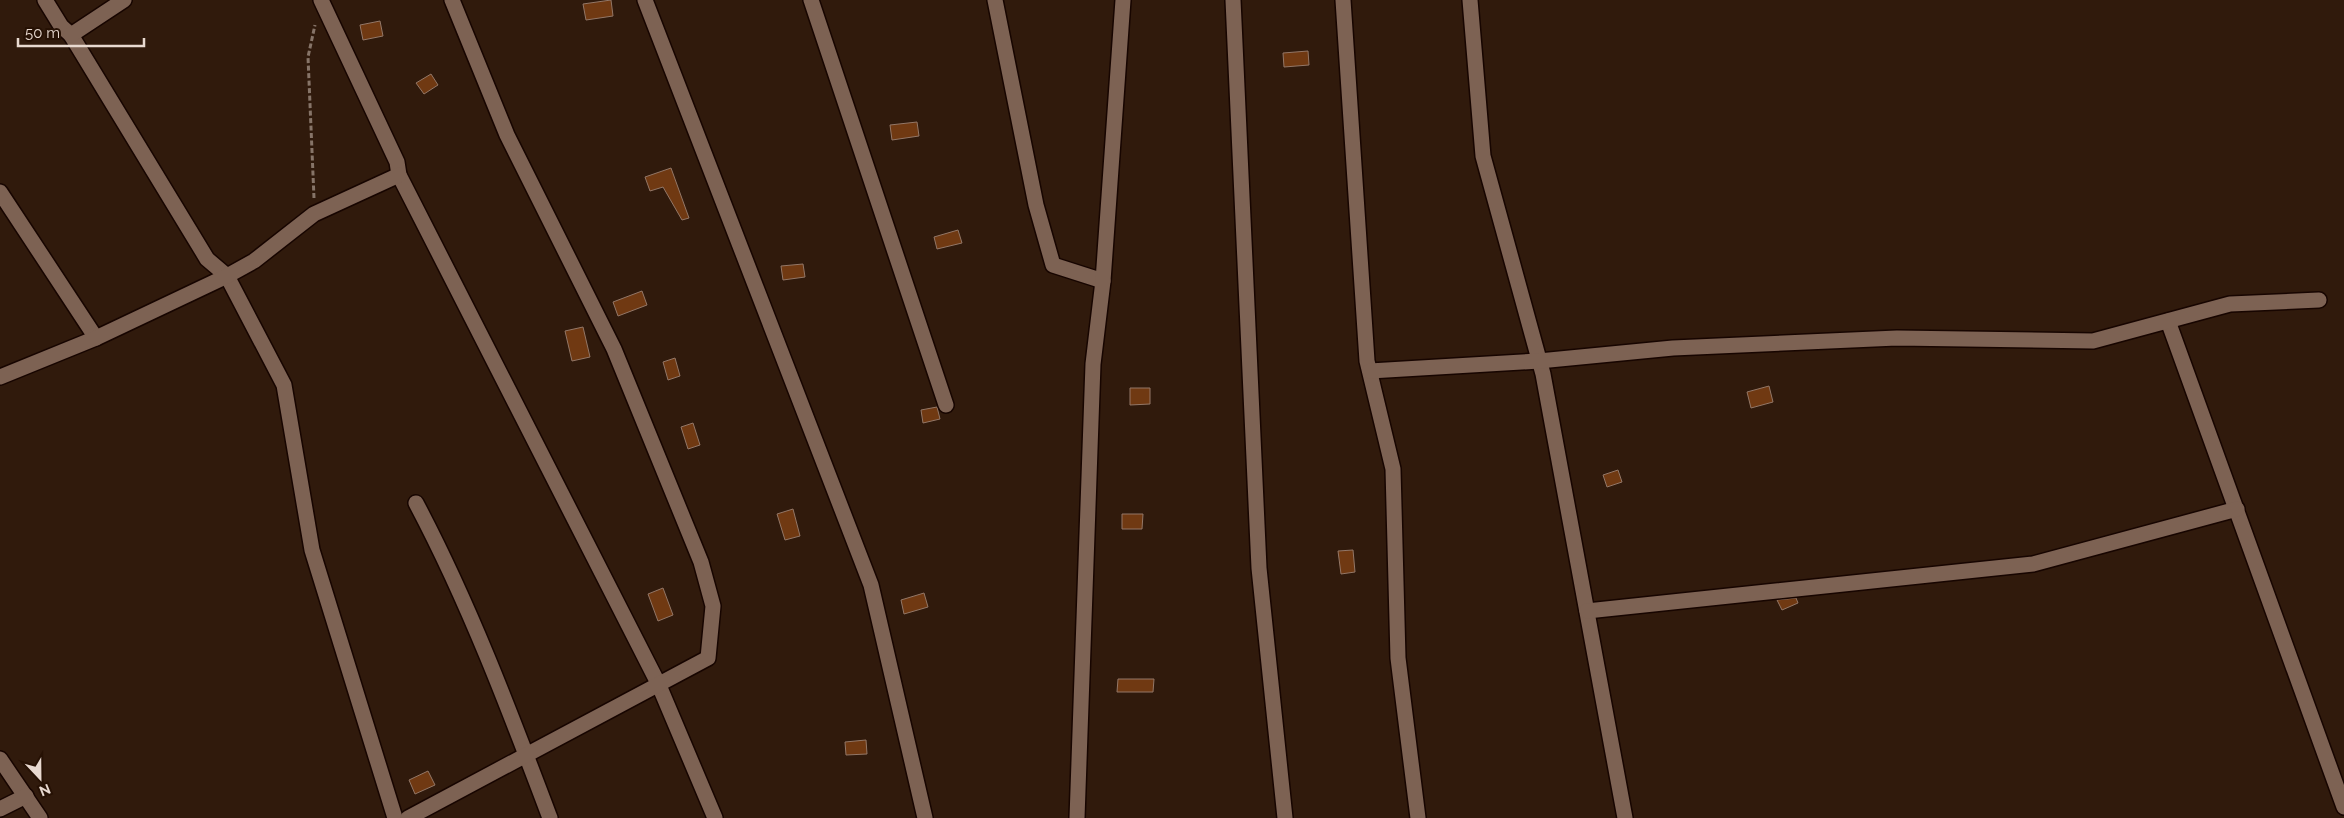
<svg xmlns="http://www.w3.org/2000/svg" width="2344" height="818" viewBox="0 0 2344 818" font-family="Raleway,sans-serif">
  <rect width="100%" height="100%" fill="#301a0c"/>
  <!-- building -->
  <g fill="#703912" stroke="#937767">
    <path d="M611,0l2,16 -27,4 -3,-16z"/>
    <path d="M380,21l3,15 -20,4 -3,-15z"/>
    <path d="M1308,51l1,14 -25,2 -1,-14z"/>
    <path d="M431,74l7,11 -14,9 -8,-11z"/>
    <path d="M917,122l2,14 -27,4 -2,-15z"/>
    <path d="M671,168l18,50 -7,2 -19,-33 -13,4 -5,-14z"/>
    <path d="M958,230l4,13 -25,6 -3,-12z"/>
    <path d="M803,264l2,13 -22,3 -2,-14z"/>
    <path d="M642,291l5,14 -29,11 -5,-14z"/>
    <path d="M583,327l7,30 -18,4 -7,-30z"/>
    <path d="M675,358l5,18 -12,4 -5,-18z"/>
    <path d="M1769,386l4,16 -22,6 -4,-16z"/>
    <path d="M1130,388h20v16l-20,1z"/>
    <path d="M937,407l3,12 -17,4 -2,-13z"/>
    <path d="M693,423l7,22 -12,4 -7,-22z"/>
    <path d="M1618,470l4,12 -15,5 -4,-12z"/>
    <path d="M793,509l7,27 -15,4 -8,-26z"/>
    <path d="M1122,514h21l-1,15h-20z"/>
    <path d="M1353,550l2,22 -14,2 -3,-23z"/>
    <path d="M663,588l10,27 -15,6 -10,-27z"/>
    <path d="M924,593l4,14 -24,7 -3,-14z"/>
    <path d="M1796,598l2,5 -16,7 -5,-10z"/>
    <path d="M1118,679h36l-1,13h-36z"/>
    <path d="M866,740l1,14 -21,1 -1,-13z"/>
    <path d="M428,771l7,14 -20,9 -6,-14z"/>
  </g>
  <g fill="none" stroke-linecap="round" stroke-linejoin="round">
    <defs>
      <g id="minor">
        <path d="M45,0l16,26 10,9 136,224 20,17 57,109 28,165 83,268"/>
        <path d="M321,0l76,162 2,13 259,508 57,135"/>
        <path d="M645,0l226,585 54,233"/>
        <path d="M811,0l135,405"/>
        <path d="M995,0l41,205 17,60 50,16"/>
        <path d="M1233,0l26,568 26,250"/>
        <path d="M1343,0l24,361 26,108 5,189 20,160"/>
        <path d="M1470,0l13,156 60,218 82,444"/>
        <path d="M71,35l53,-35"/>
        <path d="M0,192l96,146"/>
        <path d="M2168,321l176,486"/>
        <path d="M1370,371l169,-10 134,-13 224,-10 196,3 137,-37 89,-4"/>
        <path d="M0,377l96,-39 131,-62 27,-15 60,-47 85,-39"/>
        <path d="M416,503c53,100 94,209 134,315"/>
        <path d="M1587,611l446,-47 204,-55"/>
        <path d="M0,759l40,59"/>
        <path d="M0,809l26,-13"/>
        <path d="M408,818l300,-160 5,-52 -12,-44 -87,-213 -107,-214 -55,-135"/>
        <path d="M1077,818l16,-454 10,-83 20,-281"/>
      </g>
    </defs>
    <!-- minor casing -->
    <use href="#minor" stroke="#170500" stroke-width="18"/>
    <!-- path -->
    <path stroke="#867468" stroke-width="3" stroke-dasharray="5 2.5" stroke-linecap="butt" d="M314,198l-6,-141 7,-32"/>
    <!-- minor -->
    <use href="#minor" stroke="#7d6253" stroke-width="15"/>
  </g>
  <!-- north arrow -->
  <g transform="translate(40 778) rotate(158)" stroke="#261104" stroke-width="4" paint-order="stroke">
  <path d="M0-4L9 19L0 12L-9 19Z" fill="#e8d9d0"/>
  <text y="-8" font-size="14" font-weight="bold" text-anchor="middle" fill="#e8d9d0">N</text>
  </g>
  <!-- scale -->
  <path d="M18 38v8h126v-8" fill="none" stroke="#e8d9d0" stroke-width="2.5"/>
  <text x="25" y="38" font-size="15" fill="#e8d9d0" stroke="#261104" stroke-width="4" paint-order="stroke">50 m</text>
</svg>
